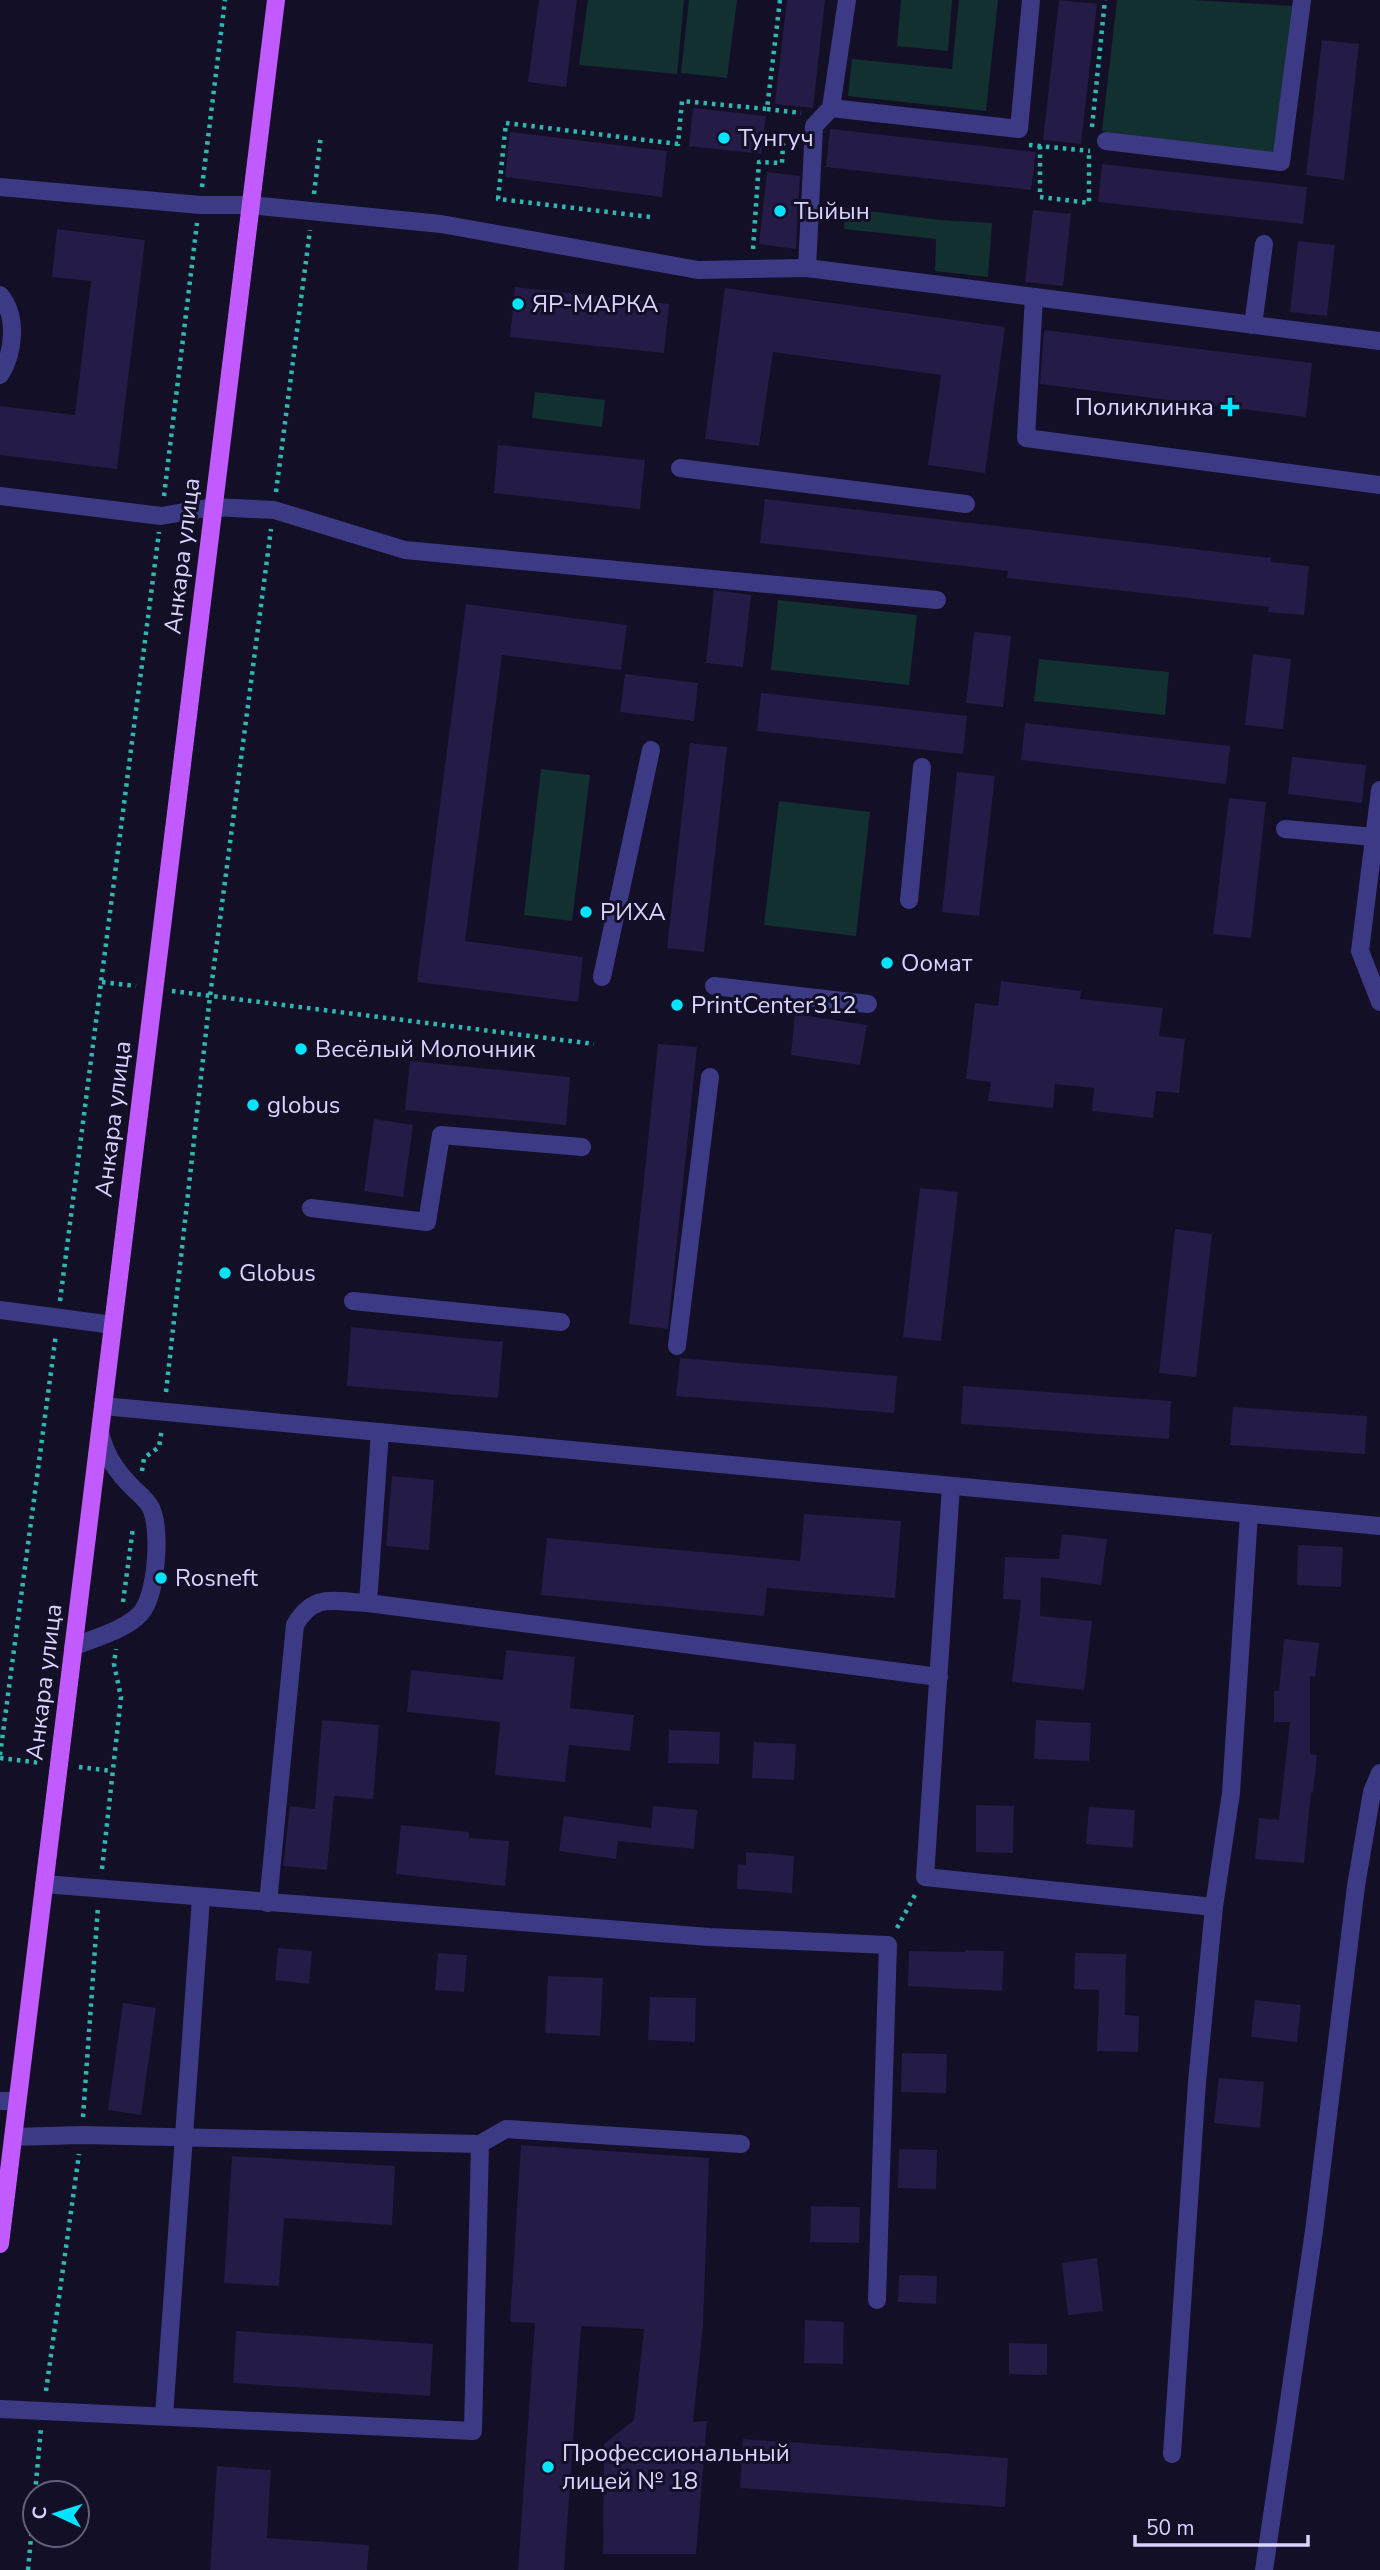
<svg xmlns="http://www.w3.org/2000/svg" width="1380" height="2570" viewBox="0 0 1380 2570" font-family="'Nunito Sans',sans-serif">
  <rect width="100%" height="100%" fill="#130f26"/>
  <!-- green -->
  <g fill="#12302f">
    <path d="M588,0h96l-7,74 -98,-9z"/>
    <path d="M689,0h48l-10,78 -46,-5z"/>
    <path d="M901,0h51l-4,51 -51,-5z"/>
    <path d="M959,0h39l-12,111 -138,-15 4,-37 100,10z"/>
    <path d="M1117,0h76l99,6 -18,148 -172,-23z"/>
    <path d="M845,208l95,12 52,3 -4,54 -53,-6 1,-32 -92,-10z"/>
    <path d="M535,392l70,8 -3,27 -70,-9z"/>
    <path d="M778,600l139,15 -8,70 -138,-15z"/>
    <path d="M1039,659l130,13 -4,43 -131,-14z"/>
    <path d="M541,769l49,6 -18,146 -48,-6z"/>
    <path d="M779,801l91,11 -14,124 -92,-11z"/>
  </g>
  <!-- building -->
  <g fill="#241b47">
    <path d="M539,0h38l-11,87 -38,-5z"/>
    <path d="M787,0h38l-12,108 -38,-4z"/>
    <path d="M1059,0l38,4 -16,140 -38,-4z"/>
    <path d="M1322,40l37,4 -15,136 -38,-5z"/>
    <path d="M693,108l73,8 -5,38 -72,-8z"/>
    <path d="M830,129l206,23 -5,38 -205,-23z"/>
    <path d="M510,132l157,19 -5,46 -157,-20z"/>
    <path d="M1102,164l205,23 -4,37 -205,-22z"/>
    <path d="M767,172l33,4 -4,73 -37,-5z"/>
    <path d="M1033,210l38,4 -8,72 -38,-4z"/>
    <path d="M57,229l88,11 -28,229 -117,-14v-49l75,9 16,-134 -39,-4z"/>
    <path d="M1298,241l37,4 -8,71 -37,-4z"/>
    <path d="M515,287l154,17 -5,49 -154,-16z"/>
    <path d="M725,288l280,39 -20,146 -57,-8 13,-90 -168,-23 -14,94 -54,-7z"/>
    <path d="M1044,330l268,33 -6,54 -266,-33z"/>
    <path d="M498,445l147,15 -5,49 -146,-16z"/>
    <path d="M765,499l506,59v4l38,4 -5,49 -36,-3 1,-5 -262,-29 1,-7 -248,-28z"/>
    <path d="M714,590l37,5 -8,72 -37,-4z"/>
    <path d="M466,604l161,21 -6,45 -119,-15 -37,286 118,16 -5,45 -161,-20z"/>
    <path d="M974,632l37,4 -8,71 -37,-4z"/>
    <path d="M1253,654l38,5 -8,70 -38,-4z"/>
    <path d="M625,674l73,9 -4,38 -74,-9z"/>
    <path d="M761,693l206,23 -4,38 -206,-23z"/>
    <path d="M1025,723l205,23 -4,38 -205,-24z"/>
    <path d="M690,743l37,4 -23,205 -37,-4z"/>
    <path d="M1292,757l74,8 -4,38 -74,-9z"/>
    <path d="M957,772l38,4 -16,140 -37,-4z"/>
    <path d="M1229,798l37,4 -15,136 -38,-4z"/>
    <path d="M1001,981l80,10 -1,8 83,9 -4,28 26,3 -6,54 -23,-2 -3,27 -61,-7 2,-23 -39,-4 -2,24 -65,-7 3,-19 -25,-3 9,-76 23,3z"/>
    <path d="M795,1014l72,11 -7,40 -69,-10z"/>
    <path d="M658,1044l39,3 -29,282 -39,-5z"/>
    <path d="M410,1061l160,16 -4,48 -161,-15z"/>
    <path d="M374,1119l39,6 -10,72 -39,-6z"/>
    <path d="M920,1188l38,4 -17,149 -38,-4z"/>
    <path d="M1175,1229l37,5 -16,143 -37,-4z"/>
    <path d="M351,1327l152,15 -5,56 -151,-12z"/>
    <path d="M680,1358l217,18 -3,37 -218,-17z"/>
    <path d="M963,1386l208,15 -2,38 -208,-15z"/>
    <path d="M1233,1407l134,9 -2,38 -135,-9z"/>
    <path d="M392,1476l42,4 -5,70 -43,-4z"/>
    <path d="M804,1514l97,7 -6,77 -128,-10 -3,28 -223,-21 6,-57 253,23z"/>
    <path d="M1062,1534l45,5 -6,46 -60,-8 -1,39 52,5 -8,69 -72,-8 9,-82 -18,-1 2,-42 54,2z"/>
    <path d="M1298,1545l45,2 -2,40 -44,-2z"/>
    <path d="M1284,1639l35,4 -4,34 -5,-1v78l7,1 -4,38 -2,-1 -7,71 -49,-4 4,-41 20,2 11,-98h-16v-31h5z"/>
    <path d="M506,1650l69,7 -5,51 64,7 -4,36 -61,-6 -4,37 -70,-7 5,-53 -93,-10 4,-42 92,10z"/>
    <path d="M322,1720l57,5 -6,74 -39,-3 -7,74 -44,-4 7,-60 25,3z"/>
    <path d="M1036,1720l55,3 -2,38 -55,-2z"/>
    <path d="M669,1730l51,2 -1,32 -51,-1z"/>
    <path d="M754,1742l42,2 -2,36 -42,-2z"/>
    <path d="M976,1805l38,1 -1,47 -37,-1z"/>
    <path d="M653,1806l44,4 -3,39 -76,-8 -2,18 -57,-8 5,-35 87,12z"/>
    <path d="M1089,1807l46,3 -2,38 -47,-4z"/>
    <path d="M401,1825l68,7v6l40,3 -4,45 -109,-12z"/>
    <path d="M746,1852l48,4 -2,37 -55,-4 1,-25 8,1z"/>
    <path d="M278,1948l34,3 -3,33 -34,-4z"/>
    <path d="M965,1950l39,1 -2,40 -94,-5 1,-35 56,1z"/>
    <path d="M438,1953l29,2 -3,37 -29,-2z"/>
    <path d="M1075,1953l51,1 -1,61 14,1 -1,36 -41,-1 2,-61 -25,-1z"/>
    <path d="M548,1976l55,2 -3,58 -55,-3z"/>
    <path d="M650,1997l46,1 -1,44 -47,-2z"/>
    <path d="M1255,2000l46,5 -4,37 -46,-5z"/>
    <path d="M123,2003l33,5 -15,107 -33,-5z"/>
    <path d="M902,2053l45,1 -1,39 -45,-1z"/>
    <path d="M1219,2078l45,4 -4,46 -46,-5z"/>
    <path d="M521,2145l188,13 -6,168 -10,96 14,-1 -11,133h-93l1,-110 30,-24 10,-91 -63,-3 -17,244h-46l17,-247 -25,-1z"/>
    <path d="M899,2149l38,1 -1,39 -38,-1z"/>
    <path d="M232,2156l163,10 -3,59 -108,-7 -5,68 -55,-3z"/>
    <path d="M811,2206l49,1 -1,36 -49,-1z"/>
    <path d="M1097,2258l6,53 -35,4 -6,-52z"/>
    <path d="M899,2275l38,1 -1,28 -38,-2z"/>
    <path d="M805,2320l39,2 -1,42 -39,-1z"/>
    <path d="M236,2331l197,13 -3,52 -197,-13z"/>
    <path d="M1009,2343l38,1v31l-38,-1z"/>
    <path d="M743,2439l265,19 -3,49 -265,-19z"/>
    <path d="M217,2466l54,4 -4,68 102,7 -2,25h-157z"/>
  </g>
  <g fill="none" stroke-linecap="round" stroke-linejoin="round">
    <!-- path -->
    <g stroke="#2fb8b0" stroke-width="4.5" stroke-dasharray="3.5 5" stroke-linecap="butt">
      <path d="M767,109l34,4"/>
      <path d="M1092,127l13,-127"/>
      <path d="M1029,145l61,6"/>
      <path d="M1040,146v51l49,6v-50"/>
      <path d="M202,187l23,-187"/>
      <path d="M314,194l7,-59"/>
      <path d="M650,217l-152,-18 8,-76 172,21 4,-43 85,8 13,-109"/>
      <path d="M753,249l6,-87 23,1 1,-19 12,-8"/>
      <path d="M276,492l34,-262"/>
      <path d="M164,496l33,-273"/>
      <path d="M102,982l34,4"/>
      <path d="M172,991l422,53"/>
      <path d="M60,1301l99,-769"/>
      <path d="M166,1392l44,-396 61,-467"/>
      <path d="M142,1471l2,-13 15,-11 3,-19"/>
      <path d="M123,1602l10,-74"/>
      <path d="M0,1755l56,-421"/>
      <path d="M0,1758l42,5"/>
      <path d="M79,1767l33,4"/>
      <path d="M102,1869l19,-172 -7,-33 2,-15"/>
      <path d="M897,1928l19,-35"/>
      <path d="M83,2117l15,-211"/>
      <path d="M46,2391l33,-237"/>
      <path d="M35,2493l6,-65"/>
      <path d="M28,2570l7,-76"/>
    </g>
    <!-- minor -->
    <g stroke="#3d3a85" stroke-width="18">
      <path d="M831,108l188,21 12,-129"/>
      <path d="M1106,141l175,21 21,-162"/>
      <path d="M0,187l200,18h50l191,19 257,46 109,-2 573,73"/>
      <path d="M807,268l7,-142 17,-18 16,-108"/>
      <path d="M0,295c18,21 14,58 0,80"/>
      <path d="M1034,297l-8,141 354,47"/>
      <path d="M1253,325l11,-81"/>
      <path d="M680,468l286,36"/>
      <path d="M0,496l161,20 52,-9 61,3 131,40 532,50"/>
      <path d="M1380,790l-20,161 20,51"/>
      <path d="M1285,829l89,8"/>
      <path d="M909,900l13,-133"/>
      <path d="M602,977l49,-227"/>
      <path d="M714,986l154,18"/>
      <path d="M311,1208l116,14 14,-87 141,12"/>
      <path d="M353,1301l208,21"/>
      <path d="M0,1310l113,15"/>
      <path d="M677,1346l33,-269"/>
      <path d="M103,1406l1277,120"/>
      <path d="M380,1432l-12,171 571,74"/>
      <path d="M951,1486l-26,391 289,30"/>
      <path d="M73,1647c21,-9 53,-17 68,-34 16,-19 20,-83 10,-105 -4,-8 -12,-14 -18,-20 -17,-17 -27,-32 -33,-55"/>
      <path d="M44,1884l665,53 179,8 -11,355"/>
      <path d="M268,1903l27,-278c19,-33 39,-23 73,-22"/>
      <path d="M0,2101h17"/>
      <path d="M13,2137l69,-2 398,9 26,-15 235,15"/>
      <path d="M0,2409l473,22 7,-287"/>
      <path d="M164,2416l37,-518"/>
      <path d="M1172,2454l25,-372 17,-175 17,-114 18,-279"/>
      <path d="M1264,2570l50,-339 42,-345 16,-94 8,-19"/>
    </g>
    <!-- major -->
    <path stroke="#c25bff" stroke-width="18" d="M0,2244l276,-2244"/>
  </g>
  <!-- markers -->
  <g fill="#00e5ff" stroke="#130f26" stroke-width="2.5">
    <circle cx="724" cy="138" r="7"/>
    <circle cx="780" cy="211" r="7"/>
    <circle cx="518" cy="304" r="7"/>
    <path d="M1226.5 396.5h7v7h7v7h-7v7h-7v-7h-7v-7h7z"/>
    <circle cx="586" cy="912" r="7"/>
    <circle cx="887" cy="963" r="7"/>
    <circle cx="677" cy="1005" r="7"/>
    <circle cx="301" cy="1049" r="7"/>
    <circle cx="253" cy="1105" r="7"/>
    <circle cx="225" cy="1273" r="7"/>
    <circle cx="161" cy="1578" r="7"/>
    <circle cx="548" cy="2467" r="7"/>
  </g>
  <g text-anchor="middle" stroke-width="6" stroke-linejoin="round" paint-order="stroke">
    <!-- poi labels -->
    <g font-size="24" fill="#d9d4ff" stroke="#130f26" text-anchor="start">
      <text x="738" y="146">Тунгуч</text>
      <text x="794" y="219">Тыйын</text>
      <text x="532" y="312">ЯР-МАРКА</text>
      <text x="1214" y="415" text-anchor="end">Поликлинка</text>
      <text x="600" y="920">РИХА</text>
      <text x="901" y="971">Оомат</text>
      <text x="691" y="1013">PrintCenter312</text>
      <text x="315" y="1057">Весёлый Молочник</text>
      <text x="267" y="1113">globus</text>
      <text x="239" y="1281">Globus</text>
      <text x="175" y="1586">Rosneft</text>
      <text x="562" y="2461">Профессиональный<tspan x="562" dy="28">лицей № 18</tspan></text>
    </g>
    <!-- street labels -->
    <g font-size="24" fill="#d9d4ff" stroke="#130f26">
      <text transform="translate(182 556) rotate(-83)" y="8">Анкара улица</text>
      <text transform="translate(113 1119) rotate(-83)" y="8">Анкара улица</text>
      <text transform="translate(44 1682) rotate(-83)" y="8">Анкара улица</text>
    </g>
  </g>
  <!-- north arrow -->
  <g transform="translate(56 2514) rotate(274)"><circle r="33" fill="#130f26" stroke="#625e7d" stroke-width="2"/>
  <path d="M0-5L12 26L0 18L-12 26Z" fill="#00e5ff"/>
  <text y="-10" font-size="19" font-weight="bold" text-anchor="middle" fill="#d9d4ff">С</text>
  </g>
  <!-- scale -->
  <path d="M1135 2535v10h173v-10" fill="none" stroke="#d9d4ff" stroke-width="3.5"/>
  <text x="1146" y="2535" font-size="21" fill="#d9d4ff" stroke="#130f26" stroke-width="5" paint-order="stroke">50 m</text>
</svg>
